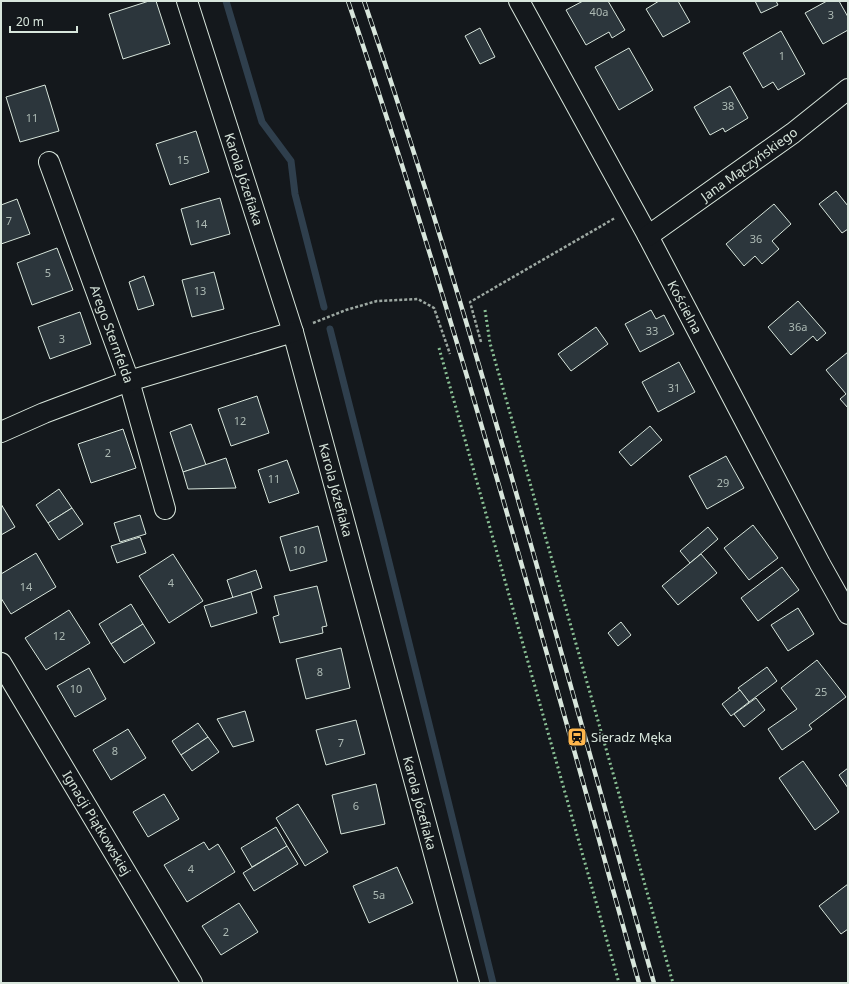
<svg xmlns="http://www.w3.org/2000/svg" width="849" height="984" viewBox="0 0 849 984" font-family="'Noto Sans',sans-serif">
  <rect width="100%" height="100%" fill="#14181c"/>
  <g fill="none" stroke-linecap="round" stroke-linejoin="round">
    <!-- stream -->
    <g stroke="#2f3f4d" stroke-width="7">
      <path d="M226,1l36,121 29,39 4,33 29,113"/>
      <path d="M330,329l53,209 110,445"/>
    </g>
  </g>
  <!-- building -->
  <g fill="#2c363c" stroke="#d8e6dc">
    <path d="M149,1h7l14,43 -47,15 -14,-45z"/>
    <path d="M583,1h25l17,29 -13,8 -3,-6 -23,13 -20,-35z"/>
    <path d="M659,1h19l12,21 -27,15 -17,-28z"/>
    <path d="M755,1h21l2,4 -17,8z"/>
    <path d="M827,1h12l9,16v13l-25,14 -18,-31z"/>
    <path d="M480,28l15,29 -15,7 -15,-28z"/>
    <path d="M781,31l24,43 -27,16 -5,-8 -10,6 -20,-35z"/>
    <path d="M629,48l24,42 -34,20 -24,-43z"/>
    <path d="M45,85l14,46 -39,11 -14,-45z"/>
    <path d="M730,86l18,32 -23,14 -2,-4 -13,7 -16,-28z"/>
    <path d="M196,131l13,41 -39,13 -14,-41z"/>
    <path d="M836,191l12,15v23l-6,4 -23,-29z"/>
    <path d="M220,198l10,36 -39,11 -10,-36z"/>
    <path d="M17,199l13,35 -29,10v-39z"/>
    <path d="M774,204l17,20 -19,17 7,8 -17,15 -7,-8 -11,10 -18,-22z"/>
    <path d="M57,248l16,42 -41,15 -15,-42z"/>
    <path d="M214,272l10,37 -32,8 -10,-37z"/>
    <path d="M144,276l10,29 -16,5 -9,-28z"/>
    <path d="M798,301l28,32 -9,8 -4,-5 -22,19 -23,-28z"/>
    <path d="M651,310l5,9 8,-4 10,19 -34,18 -15,-28z"/>
    <path d="M80,312l11,32 -41,15 -12,-32z"/>
    <path d="M596,327l12,17 -37,27 -13,-17z"/>
    <path d="M848,352v56l-8,-9 6,-5 -20,-24z"/>
    <path d="M679,362l16,30 -37,20 -16,-30z"/>
    <path d="M257,396l12,37 -38,13 -13,-37z"/>
    <path d="M191,424l15,41 -23,7 -13,-40z"/>
    <path d="M650,426l12,14 -31,26 -12,-14z"/>
    <path d="M123,429l13,39 -45,15 -13,-39z"/>
    <path d="M726,456l18,32 -37,21 -18,-33z"/>
    <path d="M226,458l10,30 -48,1 -5,-17z"/>
    <path d="M287,460l12,33 -30,10 -11,-33z"/>
    <path d="M59,489l13,19 -24,15 -12,-18z"/>
    <path d="M1,504l14,23 -14,8z"/>
    <path d="M72,508l11,16 -24,16 -11,-17z"/>
    <path d="M140,515l6,19 -26,8 -6,-19z"/>
    <path d="M753,525l25,33 -29,22 -25,-32z"/>
    <path d="M318,526l9,35 -37,10 -10,-34z"/>
    <path d="M708,527l10,12 -28,24 -10,-12z"/>
    <path d="M140,537l6,16 -29,10 -6,-17z"/>
    <path d="M36,553l20,34 -45,27 -10,-16v-24z"/>
    <path d="M173,554l30,47 -34,22 -30,-47z"/>
    <path d="M701,554l16,19 -39,32 -16,-19z"/>
    <path d="M782,567l17,23 -41,31 -17,-23z"/>
    <path d="M256,570l6,18 -29,10 -6,-18z"/>
    <path d="M317,586l10,40 -5,1 1,6 -43,10 -7,-26 6,-2 -5,-19z"/>
    <path d="M251,592l6,21 -46,14 -7,-21z"/>
    <path d="M131,604l12,20 -32,20 -12,-20z"/>
    <path d="M798,608l16,26 -26,17 -17,-26z"/>
    <path d="M69,610l21,33 -44,27 -21,-32z"/>
    <path d="M621,622l10,13 -13,11 -10,-13z"/>
    <path d="M143,624l12,19 -31,20 -13,-19z"/>
    <path d="M341,648l9,40 -44,11 -10,-40z"/>
    <path d="M817,660l29,37 -37,28 3,4 -30,21 -14,-21 29,-20 -16,-21z"/>
    <path d="M767,667l10,14 -28,21 -11,-14z"/>
    <path d="M89,668l17,31 -31,18 -18,-31z"/>
    <path d="M740,690l9,12 -18,14 -9,-12z"/>
    <path d="M756,698l9,12 -21,17 -10,-13z"/>
    <path d="M245,711l9,30 -21,6 -16,-28z"/>
    <path d="M356,720l9,34 -39,11 -10,-35z"/>
    <path d="M198,723l10,14 -27,18 -9,-14z"/>
    <path d="M128,729l18,29 -35,22 -18,-30z"/>
    <path d="M208,737l11,15 -27,19 -11,-16z"/>
    <path d="M803,761l36,51 -24,18 -36,-52z"/>
    <path d="M848,768v20l-9,-13z"/>
    <path d="M376,784l9,40 -44,10 -9,-39z"/>
    <path d="M164,794l15,25 -31,18 -15,-25z"/>
    <path d="M298,804l30,48 -23,14 -29,-48z"/>
    <path d="M276,827l11,19 -35,21 -11,-19z"/>
    <path d="M204,842l5,8 9,-6 17,28 -48,30 -23,-37z"/>
    <path d="M287,846l11,18 -44,27 -11,-18z"/>
    <path d="M397,867l16,36 -44,20 -16,-37z"/>
    <path d="M848,884v45l-7,5 -22,-28z"/>
    <path d="M239,903l19,29 -37,23 -19,-29z"/>
  </g>
  <g fill="none" stroke-linecap="round" stroke-linejoin="round">
    <defs>
      <g id="street">
        <path d="M187,1l106,331 176,651"/>
        <path d="M519,1l129,235 172,328 28,50"/>
        <path d="M49,162l80,219 36,128"/>
        <path d="M648,236l145,-103 55,-44"/>
        <path d="M1,432l43,-19 85,-32 164,-49"/>
        <path d="M1,663l191,320"/>
      </g>
    </defs>
    <!-- street casing -->
    <use href="#street" stroke="#d8e6dc" stroke-width="22"/>
    <!-- path -->
    <g stroke="#9da8a2" stroke-width="2.5" stroke-dasharray="3 2" stroke-linecap="butt">
      <path d="M313,323l33,-13 31,-9 41,-2 16,9 16,46"/>
      <path d="M481,342l-11,-40 145,-84"/>
    </g>
    <!-- street -->
    <use href="#street" stroke="#14181c" stroke-width="20"/>
    <defs>
      <g id="rail">
        <path d="M348,1c110,323 199,653 291,982"/>
        <path d="M364,1c110,323 197,654 290,982"/>
      </g>
    </defs>
    <!-- rail casing -->
    <use href="#rail" stroke="#d8e6dc" stroke-width="4.5"/>
    <!-- rail -->
    <use href="#rail" stroke="#14181c" stroke-width="3" stroke-dasharray="9" stroke-linecap="butt"/>
    <!-- hedge -->
    <g stroke="#8ac095" stroke-width="3" stroke-dasharray="2 3" stroke-linecap="butt">
      <path d="M485,310l5,33 183,640"/>
      <path d="M439,348l180,635"/>
    </g>
  </g>
  <!-- icons -->
  <defs>
    <symbol id="station-square" viewBox="-11 -11 22 22"><rect x="-9" y="-9" width="18" height="18" rx="4" fill="#ffb74d" stroke="#14181c"/><path d="M-3-6H3Q5-6 5-4V2Q5 4 3 4L4.5 6H3L1.5 4h-3L-3 6H-4.5L-3 4Q-5 4-5 2V-4Q-5-6-3-6ZM-3.5-4v3h7v-3ZM-3.5 1v1.5H-2V1ZM2 1v1.5H3.5V1Z" fill="#111"/></symbol>
  </defs>
  <g fill-rule="evenodd">
    <use href="#station-square" x="566" y="726" width="22" height="22"/>
  </g>
  <g text-anchor="middle" stroke-width="3" stroke-linejoin="round" paint-order="stroke">
    <!-- number labels -->
    <g font-size="11" fill="#adbab4">
      <text x="599" y="16">40a</text>
      <text x="831" y="19">3</text>
      <text x="782" y="60">1</text>
      <text x="728" y="110">38</text>
      <text x="32" y="122">11</text>
      <text x="183" y="164">15</text>
      <text x="9" y="225">7</text>
      <text x="201" y="228">14</text>
      <text x="756" y="243">36</text>
      <text x="48" y="277">5</text>
      <text x="200" y="295">13</text>
      <text x="798" y="331">36a</text>
      <text x="652" y="335">33</text>
      <text x="62" y="343">3</text>
      <text x="674" y="392">31</text>
      <text x="240" y="425">12</text>
      <text x="108" y="457">2</text>
      <text x="274" y="483">11</text>
      <text x="723" y="487">29</text>
      <text x="299" y="554">10</text>
      <text x="171" y="587">4</text>
      <text x="26" y="591">14</text>
      <text x="59" y="640">12</text>
      <text x="320" y="676">8</text>
      <text x="76" y="693">10</text>
      <text x="821" y="696">25</text>
      <text x="341" y="747">7</text>
      <text x="115" y="755">8</text>
      <text x="356" y="810">6</text>
      <text x="191" y="873">4</text>
      <text x="379" y="899">5a</text>
      <text x="226" y="936">2</text>
    </g>
    <!-- street labels -->
    <g font-size="13" fill="#d8e6dc" stroke="#14181c">
      <text transform="translate(749 164) rotate(-36)" y="5">Jana Mączyńskiego</text>
      <text transform="translate(244 179) rotate(72)" y="5">Karola Józefiaka</text>
      <text transform="translate(685 307) rotate(62)" y="5">Kościelna</text>
      <text transform="translate(112 334) rotate(70)" y="5">Arego Sternfelda</text>
      <text transform="translate(336 490) rotate(75)" y="5">Karola Józefiaka</text>
      <text transform="translate(420 803) rotate(75)" y="5">Karola Józefiaka</text>
      <text transform="translate(97 823) rotate(59)" y="5">Ignacji Piątkowskiej</text>
    </g>
    <!-- poi labels -->
    <g font-size="13" fill="#d8e6dc" stroke="#14181c" text-anchor="start">
      <text x="591" y="742">Sieradz Męka</text>
    </g>
  </g>
  <!-- border -->
  <rect width="849" height="984" fill="none" stroke="#d8e6dc" stroke-width="4"/>
  <!-- scale -->
  <path d="M10 26v6h67v-6" fill="none" stroke="#d8e6dc" stroke-width="2"/>
  <text x="16" y="26" font-size="12" fill="#d8e6dc" stroke="#14181c" stroke-width="3" paint-order="stroke">20 m</text>
</svg>
